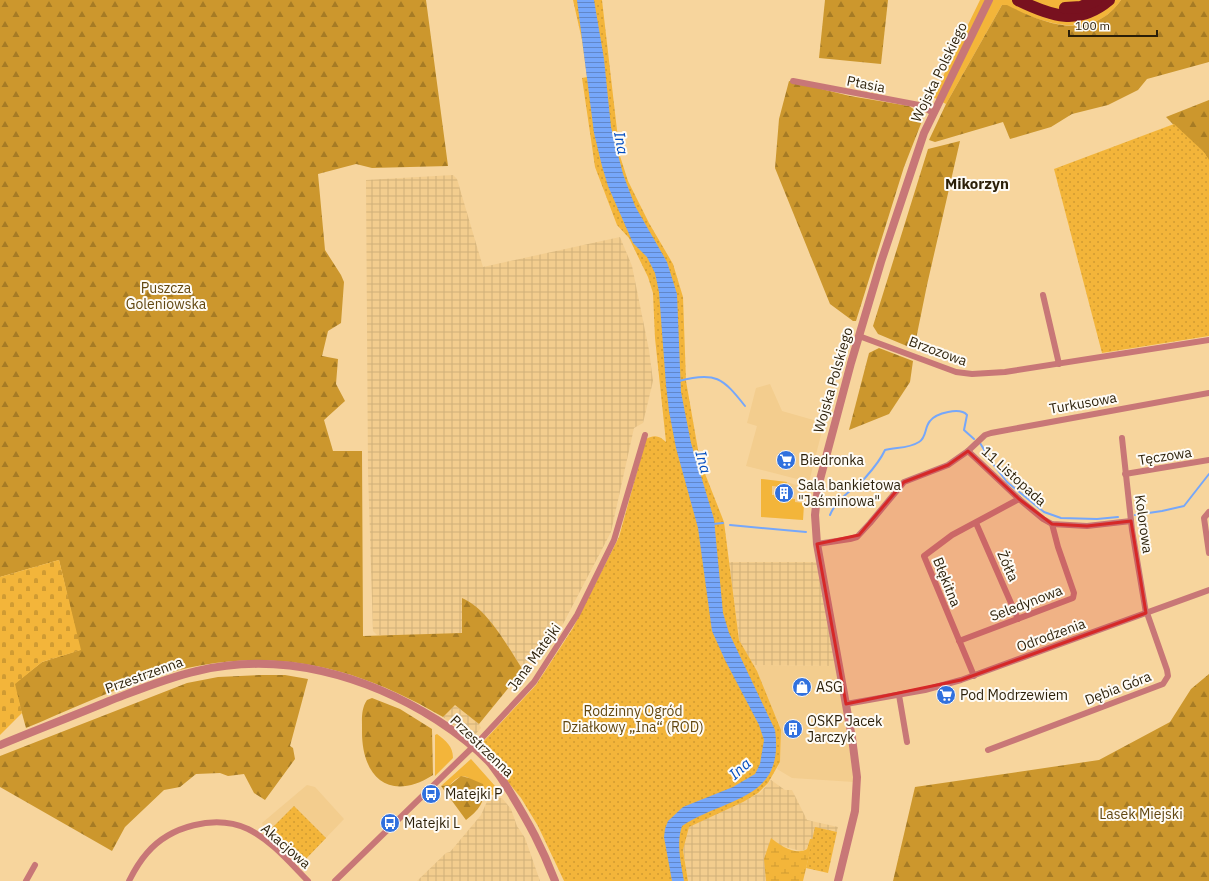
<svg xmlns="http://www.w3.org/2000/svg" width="1209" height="881" viewBox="0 0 1209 881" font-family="'IBM Plex Sans',sans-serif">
  <defs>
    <pattern id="industrial-grid" width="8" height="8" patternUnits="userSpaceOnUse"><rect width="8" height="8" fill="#f3cd8e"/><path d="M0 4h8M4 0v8" fill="none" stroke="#d0b079"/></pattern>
    <pattern id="forest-firs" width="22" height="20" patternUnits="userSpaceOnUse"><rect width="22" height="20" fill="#cc972d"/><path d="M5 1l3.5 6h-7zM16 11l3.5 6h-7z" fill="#a67b24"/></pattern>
    <pattern id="wetland-marsh" width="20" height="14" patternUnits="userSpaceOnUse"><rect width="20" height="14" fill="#f3b53a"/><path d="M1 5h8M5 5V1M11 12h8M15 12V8" fill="none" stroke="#d09b32"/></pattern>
    <pattern id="cemetery-stones" width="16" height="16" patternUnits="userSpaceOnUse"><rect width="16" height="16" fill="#f3b53a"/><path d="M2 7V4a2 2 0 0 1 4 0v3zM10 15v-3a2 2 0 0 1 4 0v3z" fill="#d09b32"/></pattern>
    <pattern id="park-dots" width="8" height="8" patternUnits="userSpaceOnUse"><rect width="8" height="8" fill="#f3b53a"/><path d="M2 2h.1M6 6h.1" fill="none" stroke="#d09b32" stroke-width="1.8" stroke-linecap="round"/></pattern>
    <pattern id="water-rules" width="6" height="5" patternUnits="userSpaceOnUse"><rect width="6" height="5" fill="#76a7fa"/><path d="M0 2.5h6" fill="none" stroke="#6187c8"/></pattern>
  </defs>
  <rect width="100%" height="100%" fill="#f7d59d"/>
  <!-- built -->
  <g fill="#f3cd8e">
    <path d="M770,384l12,27 42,12 -15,59 -63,-16 11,-40 -10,-3 9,-35z"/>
    <path d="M761,479l26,3 18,6 -2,32 -42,-3z"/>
    <path d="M753,665l83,1 10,58 8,58 -62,-4 -15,-9 3,-7 1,-32z"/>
    <path d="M307,785l8,2 29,32 -43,45 -36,-34 -3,-7z"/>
  </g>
  <!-- industrial -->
  <g fill="url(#industrial-grid)">
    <path d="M453,175l4,4 26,88 137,-30 12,29 17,84 4,31 -10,42 -9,5 -23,104 -48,92 -30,38 -6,1 -4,7 -21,-33 -125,-2 -4,-4 -5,-159 -2,-292z"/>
    <path d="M729,562h88l19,104 -83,-1 -14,-25z"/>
    <path d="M455,705l24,19 2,4 -10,11 -28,-22z"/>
    <path d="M771,780l14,10h7l15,30 31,7 -1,5 -22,-4 -2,11h-3l-3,10 -6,2 -20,-5 -10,-8 -6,21 1,22h-78l-5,-32 5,-20 2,-4 70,-32z"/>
    <path d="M489,797l13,1 9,11 6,17 8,12 15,43h-123l29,-28 4,-1 31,-37z"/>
  </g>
  <!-- grass -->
  <g fill="#f3b53a">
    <path d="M980,0h141c-30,44 -81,21 -119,5l-56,99 -13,-7z"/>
    <path d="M761,479l26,3 -1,3h-3v2l-11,-1v9h5v3l18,1v3l9,1 -1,17 -42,-3z"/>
    <path d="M437,734c9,7 16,12 16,24l-18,18v-41z"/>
    <path d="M471,759l32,36h-19l1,-4c-13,-11 -21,-23 -35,-6l-9,1z"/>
  </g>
  <!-- forest -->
  <g fill="url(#forest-firs)">
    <path d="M0,0h426l22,166 -76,2 -16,-4 -38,10 7,76 16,25 3,7 -3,41 -13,8 -6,25 16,3 -2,25 9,17 -21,19 9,31h29l1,185 99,-3v-35c26,11 46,49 61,72l-44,54 -24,-19 -12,12c-98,-58 -189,-74 -299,-37 -40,13 -79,32 -118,48l-12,-44 28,-22 38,-12 -21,-90 -59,17z"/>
    <path d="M825,0h63l-7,64 -62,-6z"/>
    <path d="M1121,0h88v62l-62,17 -9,11 -30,15 -36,9 -21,13 -41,12 -7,-17 -68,20 -6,-2 17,-36 56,-99h5c36,18 84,38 114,-5z"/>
    <path d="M789,81l61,15 59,10 15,10 -20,51 -48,154h-3l-23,-17 -55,-136 4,-49z"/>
    <path d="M1209,100v61l-43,-44z"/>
    <path d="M960,141l-33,144 -13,64 -36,-15 -5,-8 55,-177z"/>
    <path d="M879,348l34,13 -3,21 -21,32 -40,16 20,-77z"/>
    <path d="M1209,674v207h-316l22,-94 184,-27 71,-38 21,-33z"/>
    <path d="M259,675h26l23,4 -18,67 3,2 2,11 -30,41 -11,-7 -10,-19 -16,2 -8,-3 -24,1 -16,13 -16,3 -39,37 -13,24 -112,-64v-31l187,-73 31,-6z"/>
    <path d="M372,698l28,11 32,20 1,46c-44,28 -72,2 -71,-46 0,-11 -1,-20 5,-29z"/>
    <path d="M461,776l8,2 14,6c4,17 -5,27 -17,36l-25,-34 9,-1z"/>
  </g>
  <!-- wetland -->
  <path fill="url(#wetland-marsh)" d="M771,838c8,7 25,18 36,11l3,-10h3l-10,42h-37l-2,-22z"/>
  <!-- cemetery -->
  <path fill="url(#cemetery-stones)" d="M59,560l22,90 -39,12 -27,22 7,29 -22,22v-158z"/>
  <!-- park -->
  <g fill="url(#park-dots)">
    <path d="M573,0h29l18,156 8,25 21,42 24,41 10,33 3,84 14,80 24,61 15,118 18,31 24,59 -1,32 -12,21 -10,10 -15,9 -54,25 -6,23 5,31h-124l-26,-55 -17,-28 -40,-49 1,-6 54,-58 37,-57 46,-91 27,-98c9,-5 14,-3 20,3l-11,-104 -2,-45 -5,-16 -19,-39 -12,-13 -22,-58 -13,-89 5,-1 -5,-37z"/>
    <path d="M1174,124l31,29 4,7v176l-107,17 -48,-184z"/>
    <path d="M294,806l32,32 -25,26 -33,-32z"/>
    <path d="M815,827l22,5 -9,41 -22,-5z"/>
  </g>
  <!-- water -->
  <path fill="url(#water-rules)" d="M577,0h17l10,59 7,68 12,47 12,32 32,56 10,32 4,98 10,51 23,76 9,94 6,20 46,97c10,71 -49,67 -93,96 -6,17 -1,38 2,55h-12l-8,-44 1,-8 3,-8 15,-14 50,-20 22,-13 5,-10 4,-24 -5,-15 -34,-65 -13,-29 -14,-103 -22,-80 -7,-37 -3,-26 -7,-93 -4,-19 -8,-16 -14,-14 -25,-57 -6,-20 -8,-33z"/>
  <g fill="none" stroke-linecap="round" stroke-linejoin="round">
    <!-- stream -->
    <g stroke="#76a7fa" stroke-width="2">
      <path d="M679,381c36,-10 44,-3 66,25"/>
      <path d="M980,443l13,21 14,18 37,30 17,6 36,1 21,-2"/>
      <path d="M830,515c7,-17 22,-24 35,-37 8,-9 15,-17 20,-28 11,-3 23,-1 34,-8 8,-5 5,-14 11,-21 6,-8 30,-14 37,-6l-3,15 10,9"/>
      <path d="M1135,515l27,-4 22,-5 25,-32"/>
      <path d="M713,524l10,-1"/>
      <path d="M730,525l76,7"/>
    </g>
    <!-- minor -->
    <g stroke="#c87777" stroke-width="6">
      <path d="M793,81l126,24 14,8"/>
      <path d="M1043,295l16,69"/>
      <path d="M859,336l97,36 16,2 33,-2 204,-32"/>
      <path d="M1122,438l10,92 14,83"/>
      <path d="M968,451l17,-16 6,-2 218,-40"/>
      <path d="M1125,474l84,-14"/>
      <path d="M1209,512l-5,6 5,35"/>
      <path d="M976,523l42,96"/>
      <path d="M817,544l33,-5 7,-2 13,-14 34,-41 44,-17 20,-14 51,48 24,20 9,5 35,2 44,-5"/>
      <path d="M959,641l114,-43 1,-5 -16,-46 -6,-23"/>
      <path d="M974,676l-50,-120 28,-21 67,-36"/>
      <path d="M899,695l8,47"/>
      <path d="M846,704l79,-14 36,-10 248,-90"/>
      <path d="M988,750l175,-66 5,-8 -1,-6 -20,-57"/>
      <path d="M26,881l9,-16"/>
      <path d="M129,881c5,-10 11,-20 18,-28 23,-27 68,-39 101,-24 24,12 42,34 60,52"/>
      <path d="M335,881l145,-141 54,-58 43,-67 37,-75 31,-105"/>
    </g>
    <!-- tertiary -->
    <g stroke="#c87777" stroke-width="8">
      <path d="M0,745c36,-15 73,-29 109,-44 29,-11 57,-23 88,-30 84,-20 169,4 240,49 20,13 38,26 54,44 7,9 13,18 19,28 19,31 32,55 45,89"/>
      <path d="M838,881l17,-70 2,-34 -5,-39 -35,-194 -2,-29 3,-28 33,-124 30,-101 43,-129 65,-133"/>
    </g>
    <!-- motorway -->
    <g stroke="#78111f" stroke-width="12">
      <path d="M1018,0c33,16 60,26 91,0"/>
      <path d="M1065,8l16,-1 15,-7"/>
    </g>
  </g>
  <!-- marked area -->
  <path fill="#d62828" fill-opacity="0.2" stroke="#d62828" stroke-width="3" stroke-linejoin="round" d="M968,451l51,48 33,25 35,2 44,-5 15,92 -185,67 -115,24 -29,-160 42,-9 45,-53 44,-17z"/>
  <!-- icons -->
  <defs>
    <symbol id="supermarket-disc" viewBox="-11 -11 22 22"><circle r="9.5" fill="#3171de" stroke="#fefbf5"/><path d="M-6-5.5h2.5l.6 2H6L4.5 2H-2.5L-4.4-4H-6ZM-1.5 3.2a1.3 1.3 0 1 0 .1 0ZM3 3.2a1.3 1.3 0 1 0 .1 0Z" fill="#fff"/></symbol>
    <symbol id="building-disc" viewBox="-11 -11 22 22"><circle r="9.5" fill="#3171de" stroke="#fefbf5"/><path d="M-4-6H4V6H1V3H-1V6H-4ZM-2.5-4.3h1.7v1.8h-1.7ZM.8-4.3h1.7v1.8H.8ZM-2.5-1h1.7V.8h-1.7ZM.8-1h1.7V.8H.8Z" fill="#fff"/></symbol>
    <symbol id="shop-disc" viewBox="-11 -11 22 22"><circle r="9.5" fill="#3171de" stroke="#fefbf5"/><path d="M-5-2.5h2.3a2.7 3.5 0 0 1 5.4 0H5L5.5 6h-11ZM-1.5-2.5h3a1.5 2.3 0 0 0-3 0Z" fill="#fff"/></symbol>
    <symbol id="bus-disc" viewBox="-11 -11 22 22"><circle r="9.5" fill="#3171de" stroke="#fefbf5"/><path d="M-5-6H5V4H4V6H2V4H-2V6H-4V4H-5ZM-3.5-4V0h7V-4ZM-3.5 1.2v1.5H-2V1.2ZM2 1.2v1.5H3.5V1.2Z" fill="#fff"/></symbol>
  </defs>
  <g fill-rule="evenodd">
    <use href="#supermarket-disc" x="775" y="449" width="22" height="22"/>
    <use href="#building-disc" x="773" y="482" width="22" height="22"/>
    <use href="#shop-disc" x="791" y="676" width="22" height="22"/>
    <use href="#supermarket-disc" x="935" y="684" width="22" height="22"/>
    <use href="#building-disc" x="782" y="718" width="22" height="22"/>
    <use href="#bus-disc" x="420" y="783" width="22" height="22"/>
    <use href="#bus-disc" x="379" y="812" width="22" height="22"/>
  </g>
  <g text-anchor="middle" stroke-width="4" stroke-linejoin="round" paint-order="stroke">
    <!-- street labels -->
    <g font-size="14" fill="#2b1f08" stroke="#fefbf5">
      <text transform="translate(939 72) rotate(-64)" y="5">Wojska Polskiego</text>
      <text transform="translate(866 84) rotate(11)" y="5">Ptasia</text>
      <text transform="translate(938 351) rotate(20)" y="5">Brzozowa</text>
      <text transform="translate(833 380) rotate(-74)" y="5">Wojska Polskiego</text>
      <text transform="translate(1083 403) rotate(-10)" y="5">Turkusowa</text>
      <text transform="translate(1165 456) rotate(-9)" y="5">Tęczowa</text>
      <text transform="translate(1014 476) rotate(42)" y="5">11 Listopada</text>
      <text transform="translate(1144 524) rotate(82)" y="5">Kolorowa</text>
      <text transform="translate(1008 566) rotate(66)" y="5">Żółta</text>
      <text transform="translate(947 582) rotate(68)" y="5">Błękitna</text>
      <text transform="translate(1026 603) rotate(-21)" y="5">Seledynowa</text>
      <text transform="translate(1051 635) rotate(-20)" y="5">Odrodzenia</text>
      <text transform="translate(534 657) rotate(-54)" y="5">Jana Matejki</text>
      <text transform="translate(144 675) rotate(-20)" y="5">Przestrzenna</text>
      <text transform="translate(1118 688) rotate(-21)" y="5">Dębia Góra</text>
      <text transform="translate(482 746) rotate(44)" y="5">Przestrzenna</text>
      <text transform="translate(286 846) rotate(41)" y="5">Akacjowa</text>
    </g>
    <!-- park labels -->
    <g font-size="14" fill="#624710" stroke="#fefbf5">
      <text x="166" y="293">Puszcza<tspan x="166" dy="16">Goleniowska</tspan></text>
      <text x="633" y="716">Rodzinny Ogród<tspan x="633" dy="16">Działkowy „Ina“ (ROD)</tspan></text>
      <text x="1141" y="819">Lasek Miejski</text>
    </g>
    <!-- poi labels -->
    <g font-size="14" fill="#2b1f08" stroke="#fefbf5" text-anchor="start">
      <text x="800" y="465">Biedronka</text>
      <text x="798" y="490">Sala bankietowa<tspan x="798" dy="16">"Jaśminowa"</tspan></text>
      <text x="816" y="692">ASG</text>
      <text x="960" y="700">Pod Modrzewiem</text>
      <text x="807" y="726">OSKP Jacek<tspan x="807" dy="16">Jarczyk</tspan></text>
      <text x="445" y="799">Matejki P</text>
      <text x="404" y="828">Matejki L</text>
    </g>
    <!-- water labels -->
    <g font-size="15" font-style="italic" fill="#004cc1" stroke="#fefbf5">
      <text transform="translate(621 143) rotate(79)" y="5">Ina</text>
      <text transform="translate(703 462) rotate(75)" y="5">Ina</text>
      <text transform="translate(740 769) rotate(-42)" y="5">Ina</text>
    </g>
    <!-- neighbourhood labels -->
    <g font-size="15" font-weight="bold" fill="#2b1f08" stroke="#fefbf5">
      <text x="977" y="189">Mikorzyn</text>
    </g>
  </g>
  <!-- scale -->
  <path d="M1069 30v6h88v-6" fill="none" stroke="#2b1f08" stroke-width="2"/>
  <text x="1075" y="30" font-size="12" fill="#2b1f08" stroke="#fefbf5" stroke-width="3" paint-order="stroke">100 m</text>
</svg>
